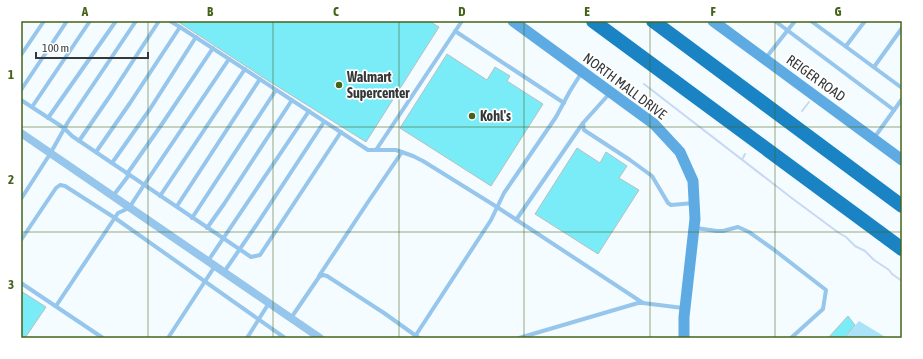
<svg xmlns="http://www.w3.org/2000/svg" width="923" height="359" viewBox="0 0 923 359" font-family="'Asap Condensed',sans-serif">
  <rect width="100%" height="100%" fill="#f5fcff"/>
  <!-- green -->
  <path fill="#aae2f8" d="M859,321l28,17h-43z"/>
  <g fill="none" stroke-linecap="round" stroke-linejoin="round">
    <!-- stream -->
    <g stroke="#c8d8f4" stroke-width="2">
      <path d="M644,84l149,115 46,34 7,4 9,9 10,5 9,9 15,10 3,4 10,7"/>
      <path d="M802,111l7,-9"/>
      <path d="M743,158l2,-4"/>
    </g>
  </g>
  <!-- building -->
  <g fill="#7aecf8" stroke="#b8bfc0">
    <path d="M177,21h252l10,6 -73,115 -102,-64z"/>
    <path d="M447,54l40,26 8,-13 15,9 -3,5 36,23 -52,82 -91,-58z"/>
    <path d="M577,148l23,15 6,-11 21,14 -8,12 20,12 -41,64 -63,-40z"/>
    <path d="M21,291l25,16 -21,31h-4z"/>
    <path d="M848,316l7,9 -11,13h-16z"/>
  </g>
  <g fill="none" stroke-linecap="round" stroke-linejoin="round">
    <!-- lane -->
    <g stroke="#96c6ec" stroke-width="4">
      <path d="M170,21l10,6 188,123h28l17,6 10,5 74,46 146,96"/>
      <path d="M775,21l119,89"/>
      <path d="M811,21l91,67"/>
      <path d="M455,31l109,72"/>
      <path d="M846,46l19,-25"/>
      <path d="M21,55l23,-34"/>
      <path d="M765,59l30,-38"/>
      <path d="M874,67l28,-39"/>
      <path d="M21,90l46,-69"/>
      <path d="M610,93l-27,30 1,7 46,30 22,16 16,27 3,2 23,-2"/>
      <path d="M21,100l43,28 8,8 179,121 9,-2 81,-123"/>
      <path d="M32,107l58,-86"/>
      <path d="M48,118l68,-97"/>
      <path d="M874,138l28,-39"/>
      <path d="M79,141l33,-48 47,-72"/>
      <path d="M376,150l86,-129"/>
      <path d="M96,152l34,-49 50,-76"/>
      <path d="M112,163l38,-54 46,-72"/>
      <path d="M127,174l35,-50 51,-76"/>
      <path d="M113,196l16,-21"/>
      <path d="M160,196l85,-127"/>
      <path d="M21,199l29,-45 18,-32 68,-101"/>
      <path d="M177,206l83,-127"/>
      <path d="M192,218l84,-128"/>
      <path d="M516,220l67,-97"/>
      <path d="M207,228l17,-24 68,-104"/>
      <path d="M696,228l21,3h6l15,-4 11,5 24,17 53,41 -3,19 -32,29"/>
      <path d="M21,240l35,-52 4,-3 5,1 50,32 170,120"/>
      <path d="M208,261l101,-150"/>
      <path d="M224,272l31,-45 69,-105"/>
      <path d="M319,276l49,-74 34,-50"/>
      <path d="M21,283l82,55"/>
      <path d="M56,306l62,-93 11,-5 15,-23 85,-126"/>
      <path d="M291,318l28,-41 4,-2 4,1 57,37 35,25"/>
      <path d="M168,338l47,-72"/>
      <path d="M247,338l22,-35"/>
      <path d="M414,338l77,-118 13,-27 52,-76 14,-26 12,-19"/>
      <path d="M519,338l119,-35h5l40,5"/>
    </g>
    <!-- street -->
    <path stroke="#96c6ec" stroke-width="8" d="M21,133l299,205"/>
    <!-- secondary -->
    <g stroke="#5eabe3" stroke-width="11">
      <path d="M513,21l141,103 26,28 13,29 2,38 -11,98v21"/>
      <path d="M713,21l189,139"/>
    </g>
    <!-- highway -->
    <g stroke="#1983c3" stroke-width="14">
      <path d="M593,21l309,228"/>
      <path d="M653,21l249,185"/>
    </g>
  </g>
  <!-- grid -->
  <path fill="none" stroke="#446318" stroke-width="1" stroke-opacity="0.55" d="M148,21v317M273,21v317M399,21v317M524,21v317M650,21v317M775,21v317M21,127h881M21,232h881"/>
  <!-- markers -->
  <g fill="#446318" stroke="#fff" stroke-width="1.5">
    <circle cx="339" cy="85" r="4"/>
    <circle cx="472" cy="116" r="4"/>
  </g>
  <g text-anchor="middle" stroke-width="3.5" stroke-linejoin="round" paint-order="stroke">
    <!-- poi labels -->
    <g font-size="14" font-weight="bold" fill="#353839" stroke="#fff" text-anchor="start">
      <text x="347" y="82">Walmart<tspan x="347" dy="16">Supercenter</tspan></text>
      <text x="480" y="121">Kohl's</text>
    </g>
    <!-- street labels -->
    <g font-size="14" fill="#353839" stroke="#fff">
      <text transform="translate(816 78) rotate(36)" y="5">REIGER ROAD</text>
      <text transform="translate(625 86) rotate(37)" y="5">NORTH MALL DRIVE</text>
    </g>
  </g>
  <!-- border -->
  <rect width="923" height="359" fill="none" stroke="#ffffff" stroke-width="44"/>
  <!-- scale -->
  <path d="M36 52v6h112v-6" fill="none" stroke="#353839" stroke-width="2"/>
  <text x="42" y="52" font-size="12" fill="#353839" stroke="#ffffff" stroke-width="3" paint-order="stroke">100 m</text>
  <rect x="22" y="22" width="879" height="315" fill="none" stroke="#446318" stroke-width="1.5"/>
  <g font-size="13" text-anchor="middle" font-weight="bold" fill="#446318">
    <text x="85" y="16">A</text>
    <text x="210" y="16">B</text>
    <text x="336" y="16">C</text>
    <text x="462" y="16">D</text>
    <text x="587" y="16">E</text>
    <text x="713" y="16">F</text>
    <text x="838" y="16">G</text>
    <text x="11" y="79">1</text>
    <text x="11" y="184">2</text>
    <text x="11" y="289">3</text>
  </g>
</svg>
